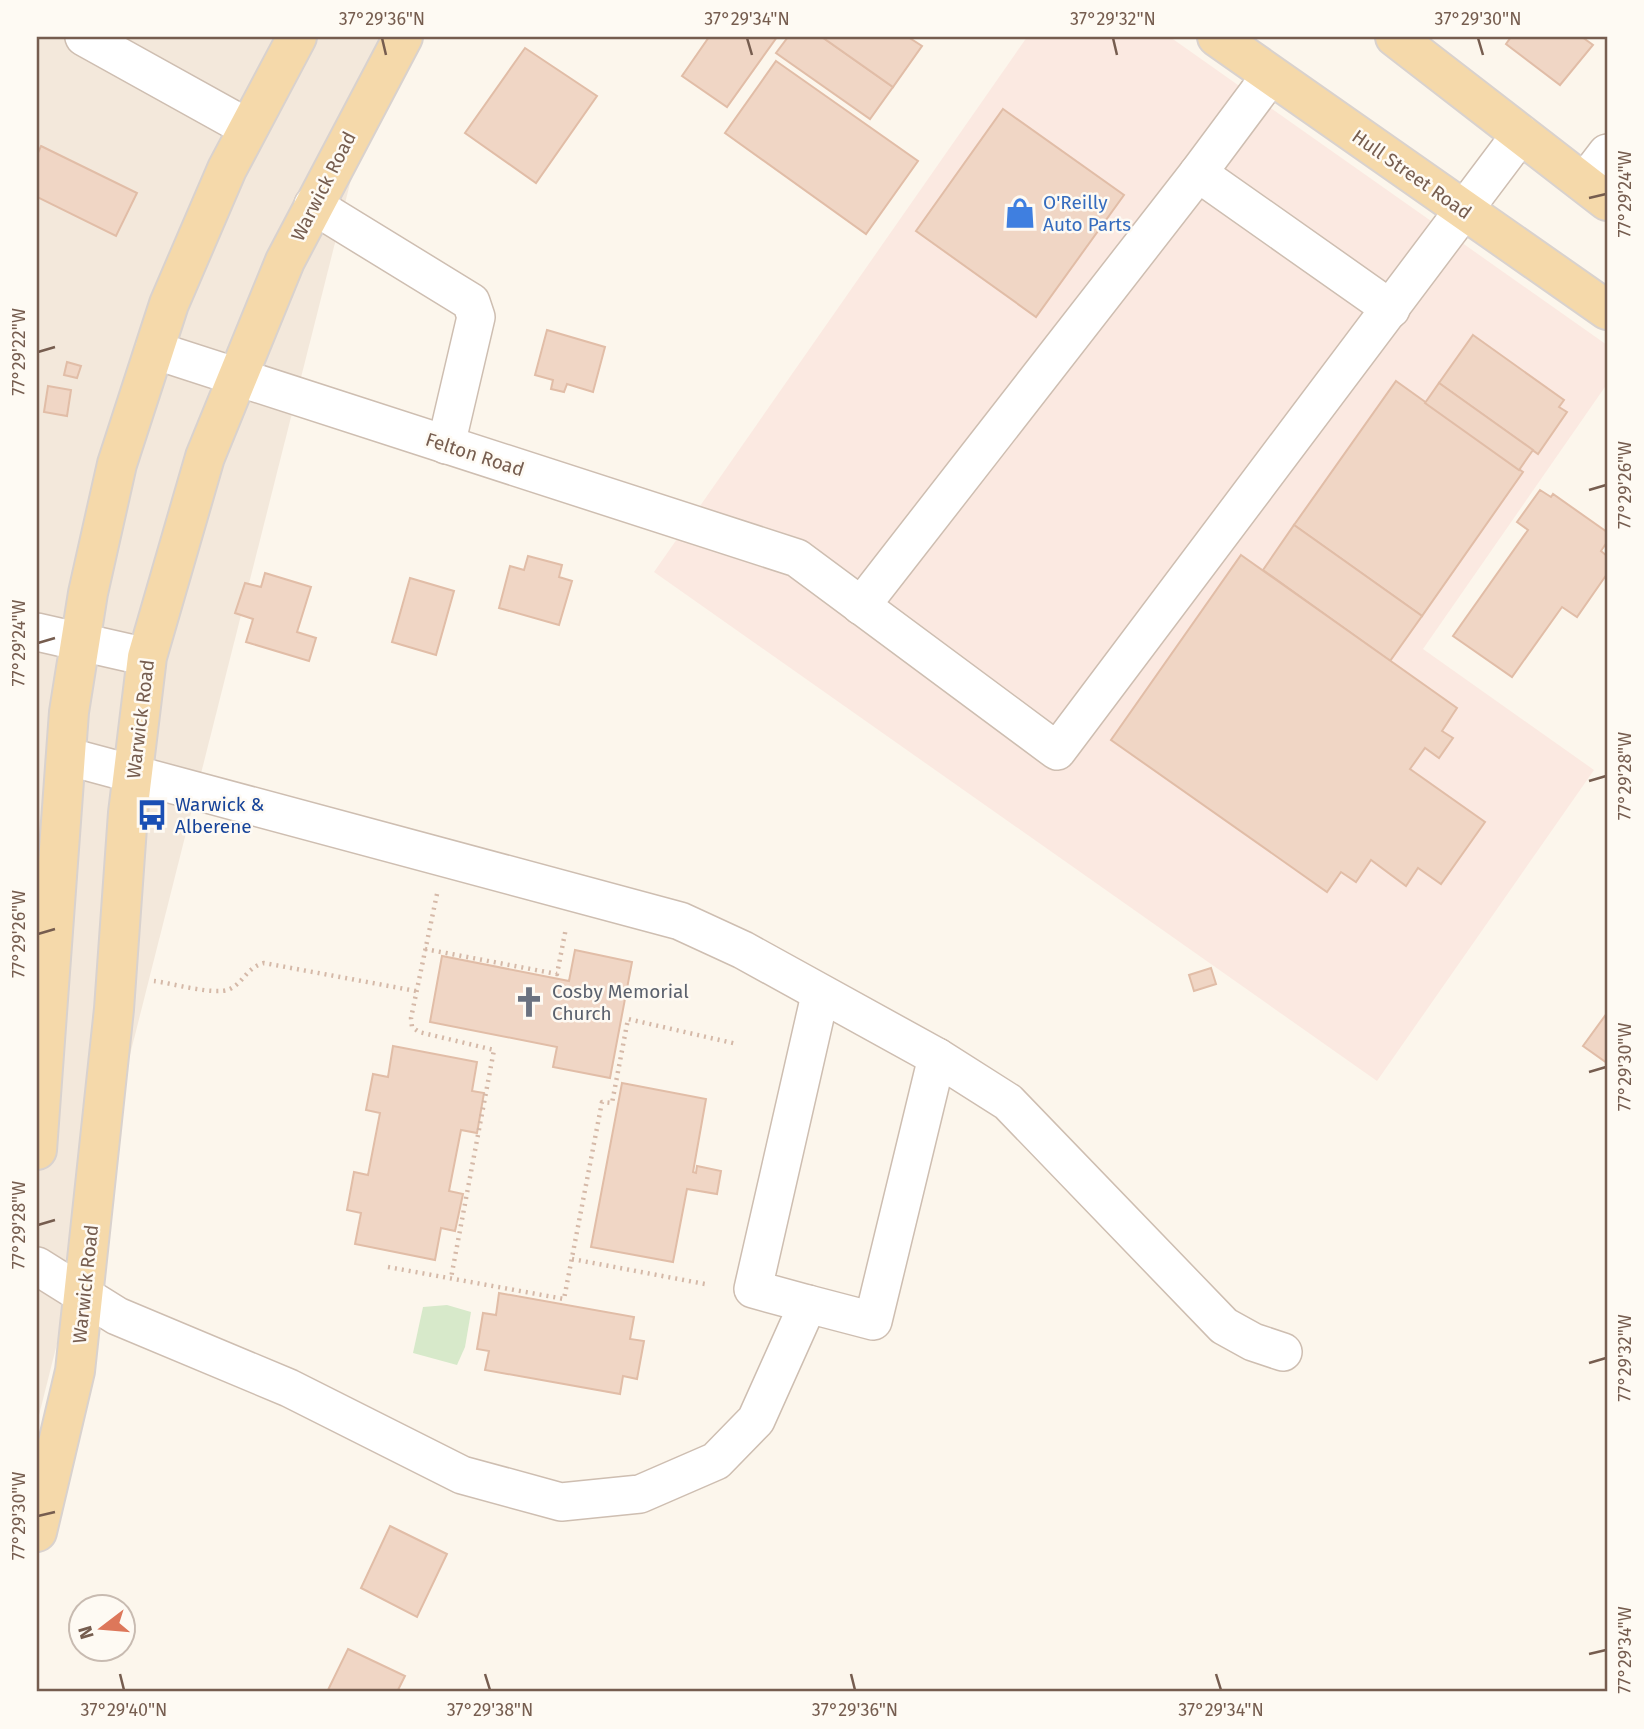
<svg xmlns="http://www.w3.org/2000/svg" width="1644" height="1729" viewBox="0 0 1644 1729" font-family="'Fira Sans',sans-serif">
  <rect width="100%" height="100%" fill="#fcf6ec"/>
  <!-- residential -->
  <path fill="#f3e8db" d="M37,37h350l-350,1386z"/>
  <!-- commercial -->
  <path fill="#fbe9e1" d="M1027,37h143l437,308v39l-184,265 171,121 -217,311 -723,-509z"/>
  <!-- green -->
  <path fill="#d7e9ca" d="M447,1305l24,7 -6,35 -8,18 -44,-12 10,-46z"/>
  <!-- building -->
  <g fill="#f0d6c5" stroke="#e1bda7" stroke-width="2">
    <path d="M709,37h68l-50,70 -45,-31z"/>
    <path d="M788,37h34l71,50 -23,32 -94,-66z"/>
    <path d="M822,37h86l14,9 -29,41z"/>
    <path d="M1511,37h71l11,8 -33,40 -54,-41z"/>
    <path d="M525,48l72,48 -61,87 -71,-50z"/>
    <path d="M776,61l142,100 -52,73 -141,-101z"/>
    <path d="M1003,109l121,86 -88,122 -120,-86z"/>
    <path d="M41,146l96,47 -21,43 -79,-39v-42z"/>
    <path d="M547,330l58,17 -12,45 -26,-8 -3,8 -13,-3 2,-9 -18,-5z"/>
    <path d="M1473,335l91,65 -5,7 8,5 -29,42 -99,-71z"/>
    <path d="M67,362l14,4 -4,12 -13,-3z"/>
    <path d="M1396,381l127,91 -101,144 -128,-91z"/>
    <path d="M1439,383l94,67 -14,20 -94,-67z"/>
    <path d="M48,386l23,4 -4,26 -23,-4z"/>
    <path d="M1540,490l11,7 2,-3 54,38v10l-6,9 6,5v18l-30,43 -15,-10 -50,70 -59,-41 75,-106 -11,-8z"/>
    <path d="M1294,525l128,91 -32,45 -127,-91z"/>
    <path d="M1241,555l216,153 -15,23 11,7 -14,20 -14,-10 -15,21 75,53 -44,62 -23,-16 -12,18 -35,-26 -15,22 -15,-10 -14,20 -216,-152z"/>
    <path d="M528,556l34,9 -3,12 13,4 -13,44 -60,-17 11,-42 14,4z"/>
    <path d="M265,573l46,14 -14,45 19,6 -7,23 -63,-19 7,-23 -18,-6 10,-30 16,4z"/>
    <path d="M410,578l44,13 -18,64 -44,-13z"/>
    <path d="M575,950l57,12 -22,116 -57,-11 4,-20 -127,-25 12,-66 127,25z"/>
    <path d="M1211,968l5,16 -22,7 -5,-16z"/>
    <path d="M1607,1013v50l-24,-17z"/>
    <path d="M393,1046l84,16 -5,29 12,2 -7,40 -16,-3 -12,61 14,3 -8,37 -14,-3 -6,32 -80,-16 6,-31 -14,-3 7,-38 14,3 12,-62 -14,-3 7,-36 15,3z"/>
    <path d="M622,1083l84,16 -13,73 3,1 1,-7 24,5 -4,23 -30,-5 -14,73 -82,-15z"/>
    <path d="M499,1293l135,24 -4,22 14,2 -7,38 -14,-3 -3,18 -135,-24 4,-19 -12,-2 6,-36 13,2z"/>
    <path d="M390,1526l57,28 -30,63 -56,-29z"/>
    <path d="M348,1649l57,27 -8,16h-70z"/>
  </g>
  <g fill="none" stroke-linecap="round" stroke-linejoin="round">
    <defs>
      <g id="minor">
        <path d="M84,37l164,91"/>
        <path d="M1198,173l193,136"/>
        <path d="M1584,183l23,-30"/>
        <path d="M313,205l158,97 5,15 -30,128"/>
        <path d="M154,350l643,208 260,193 464,-617"/>
        <path d="M861,606l337,-433 73,-98"/>
        <path d="M37,632l110,25"/>
        <path d="M937,1057l71,45 216,224 29,16 30,10"/>
        <path d="M37,1266l80,50 172,72 173,87 99,27 79,-8 76,-33 40,-41 52,-116 65,17 64,-264 -194,-107 -63,-29 -614,-165"/>
        <path d="M808,1304l-55,-15 67,-294"/>
      </g>
      <g id="major">
        <path d="M1217,37l390,273"/>
        <path d="M1395,37l212,164"/>
        <path d="M37,1150l32,-438 19,-119 29,-129 52,-160 58,-135 70,-132"/>
        <path d="M37,1532l38,-161 39,-362 14,-196 19,-156 58,-200 80,-196 118,-224"/>
      </g>
    </defs>
    <!-- minor casing -->
    <use href="#minor" stroke="#cebeb1" stroke-width="40"/>
    <!-- major casing -->
    <use href="#major" stroke="#d9d2ce" stroke-width="42"/>
    <!-- path -->
    <g stroke="#d5b9a8" stroke-width="4.5" stroke-dasharray="2 5" stroke-linecap="butt">
      <path d="M437,894l-26,124 1,9 7,5 75,18 -43,228"/>
      <path d="M425,949l132,25 9,-46"/>
      <path d="M154,981c17,2 61,15 76,8 14,-7 17,-22 34,-26l152,28"/>
      <path d="M572,1259l133,25"/>
      <path d="M388,1267l176,32 38,-197 10,1 16,-84 109,25"/>
    </g>
    <!-- minor -->
    <use href="#minor" stroke="#fff" stroke-width="37"/>
    <!-- major -->
    <use href="#major" stroke="#f5d9aa" stroke-width="38"/>
  </g>
  <!-- ticks -->
  <path fill="none" stroke="#765d4f" stroke-width="2.5" d="M382,38l4,17M747,38l5,17M1113,38l4,17M1478,38l5,17M1589,198l17,-4M38,352l17,-5M1589,490l17,-5M38,643l17,-5M1589,781l17,-5M38,934l17,-5M1589,1072l17,-5M38,1225l17,-5M1589,1363l17,-5M38,1516l17,-4M1589,1654l17,-4M120,1674l4,16M485,1674l5,16M851,1674l4,16M1216,1674l5,16"/>
  <!-- icons -->
  <defs>
    <symbol id="shop-bare" viewBox="-9 -9 18 18"><path d="M-5-2.5h2.3a2.7 3.5 0 0 1 5.4 0H5L5.5 6h-11ZM-1.5-2.5h3a1.5 2.3 0 0 0-3 0Z" fill="#3f7fe0" stroke="#fefaf3" stroke-width="2.5" paint-order="stroke"/></symbol>
    <symbol id="bus-bare" viewBox="-9 -9 18 18"><path d="M-5-6H5V4H4V6H2V4H-2V6H-4V4H-5ZM-3.5-4V0h7V-4ZM-3.5 1.2v1.5H-2V1.2ZM2 1.2v1.5H3.5V1.2Z" fill="#1a4fb4" stroke="#fefaf3" stroke-width="2.5" paint-order="stroke"/></symbol>
    <symbol id="church-bare" viewBox="-9 -9 18 18"><path d="M-1.2-6h2.4v3.5h3.3v2.4h-3.3V6h-2.4V-.1h-3.3v-2.4h3.3Z" fill="#6b7280" stroke="#fefaf3" stroke-width="2.5" paint-order="stroke"/></symbol>
  </defs>
  <g fill-rule="evenodd">
    <use href="#shop-bare" x="998" y="191" width="44" height="44"/>
    <use href="#bus-bare" x="130" y="793" width="44" height="44"/>
    <use href="#church-bare" x="507" y="980" width="44" height="44"/>
  </g>
  <g text-anchor="middle" stroke-width="5" stroke-linejoin="round" paint-order="stroke">
    <!-- street labels -->
    <g font-size="19" fill="#765d4f" stroke="#fefaf3">
      <text transform="translate(1412 174) rotate(35)" y="7">Hull Street Road</text>
      <text transform="translate(323 186) rotate(-63)" y="7">Warwick Road</text>
      <text transform="translate(475 454) rotate(18)" y="7">Felton Road</text>
      <text transform="translate(140 719) rotate(-83)" y="7">Warwick Road</text>
      <text transform="translate(85 1284) rotate(-84)" y="7">Warwick Road</text>
    </g>
    <!-- shop labels -->
    <g font-size="19" fill="#366cbe" stroke="#fefaf3" text-anchor="start">
      <text x="1043" y="209">O'Reilly<tspan x="1043" dy="22">Auto Parts</tspan></text>
    </g>
    <!-- transit labels -->
    <g font-size="19" fill="#164399" stroke="#fefaf3" text-anchor="start">
      <text x="175" y="811">Warwick &amp;<tspan x="175" dy="22">Alberene</tspan></text>
    </g>
    <!-- worship labels -->
    <g font-size="19" fill="#5b616d" stroke="#fefaf3" text-anchor="start">
      <text x="552" y="998">Cosby Memorial<tspan x="552" dy="22">Church</tspan></text>
    </g>
  </g>
  <!-- border -->
  <rect width="1644" height="1729" fill="none" stroke="#fefaf3" stroke-width="77"/>
  <!-- north arrow -->
  <g transform="translate(102 1628) rotate(254)"><circle r="33" fill="#fefaf3" stroke="#c8bbb1" stroke-width="2"/>
  <path d="M0-5L12 26L0 18L-12 26Z" fill="#dd775a"/>
  <text y="-10" font-size="19" font-weight="bold" text-anchor="middle" fill="#765d4f">N</text>
  </g>
  <rect x="38" y="38" width="1568" height="1652" fill="none" stroke="#765d4f" stroke-width="2.5"/>
  <g font-size="18" text-anchor="middle" fill="#765d4f">
    <text x="382" y="25">37°29'36"N</text>
    <text x="747" y="25">37°29'34"N</text>
    <text x="1113" y="25">37°29'32"N</text>
    <text x="1478" y="25">37°29'30"N</text>
    <text transform="translate(1625 194) rotate(-90)" y="6">77°29'24"W</text>
    <text transform="translate(19 352) rotate(-90)" y="6">77°29'22"W</text>
    <text transform="translate(1625 485) rotate(-90)" y="6">77°29'26"W</text>
    <text transform="translate(19 643) rotate(-90)" y="6">77°29'24"W</text>
    <text transform="translate(1625 776) rotate(-90)" y="6">77°29'28"W</text>
    <text transform="translate(19 934) rotate(-90)" y="6">77°29'26"W</text>
    <text transform="translate(1625 1067) rotate(-90)" y="6">77°29'30"W</text>
    <text transform="translate(19 1225) rotate(-90)" y="6">77°29'28"W</text>
    <text transform="translate(1625 1358) rotate(-90)" y="6">77°29'32"W</text>
    <text transform="translate(19 1516) rotate(-90)" y="6">77°29'30"W</text>
    <text transform="translate(1625 1650) rotate(-90)" y="6">77°29'34"W</text>
    <text x="124" y="1716">37°29'40"N</text>
    <text x="490" y="1716">37°29'38"N</text>
    <text x="855" y="1716">37°29'36"N</text>
    <text x="1221" y="1716">37°29'34"N</text>
  </g>
</svg>
